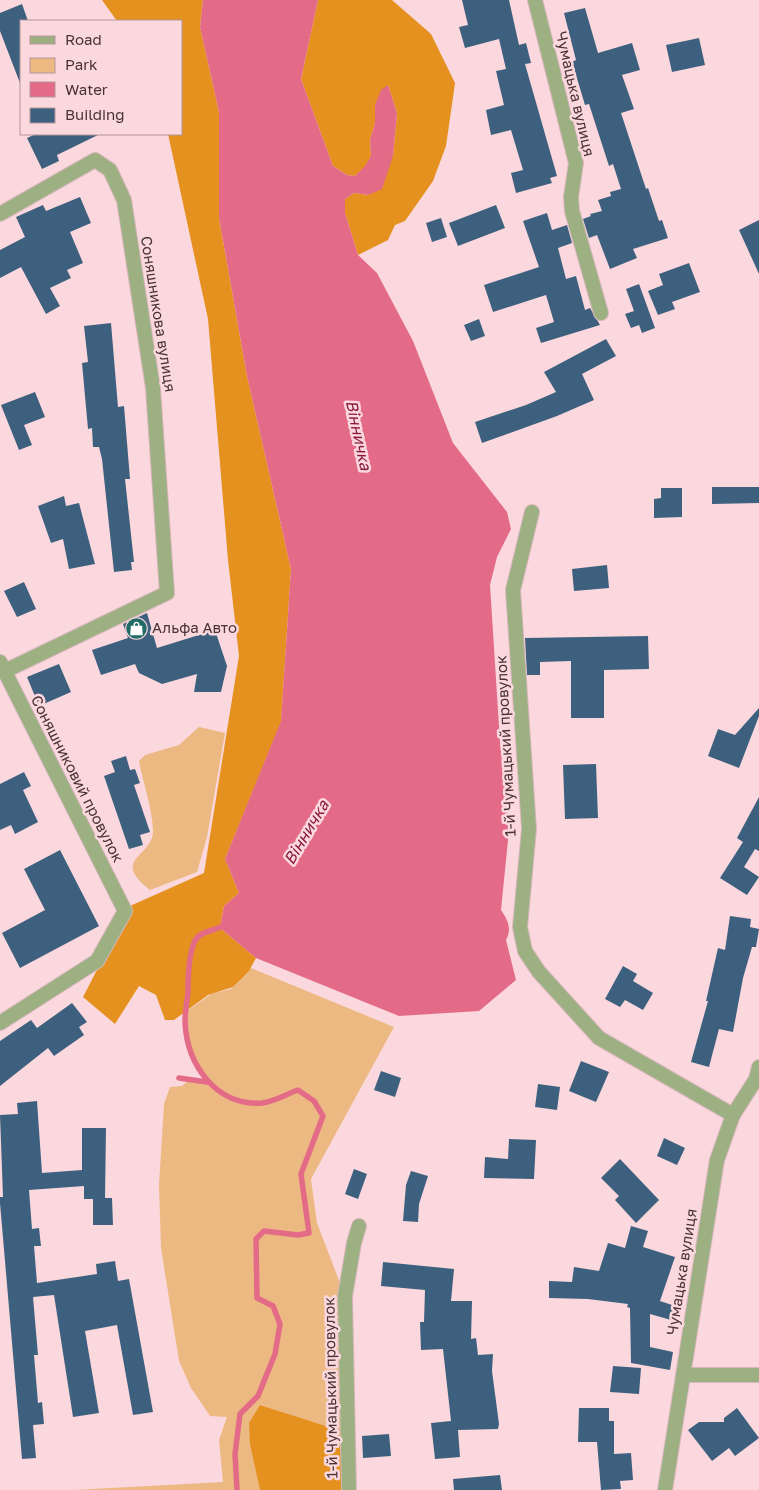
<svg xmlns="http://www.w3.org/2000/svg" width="759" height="1490" viewBox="0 0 759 1490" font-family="'Golos Text',sans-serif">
  <rect width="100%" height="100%" fill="#fbd8dd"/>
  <!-- green -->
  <g fill="#ecb983">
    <path d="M199,727l26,6 -18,104 -10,35 -47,18c-41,-32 4,-33 3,-60 -1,-23 -10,-47 -14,-69l6,-6 34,-10z"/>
    <path d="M251,968l143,59 -83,152 6,44 28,73 2,143 -24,-14 -63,-20v85h-186l149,-8 -4,-42 8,-23 -17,-1 -19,-28 -12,-27 -18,-113 -2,-63 5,-81 6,-17 12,-1 7,-6 19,4 -19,-35 -3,-37 25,-18 20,-5z"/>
  </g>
  <!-- forest -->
  <g fill="#e49120">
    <path d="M102,0h101l-3,27 19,85v106l28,158 44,193 -10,153 -56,137 14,34 -15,13 -4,22 36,30 -7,13 -16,16 -25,8 -34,25h-9l-9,-25 -17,-9 -24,38 -32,-27 47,-91 74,-33 35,-217 -11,-96 -20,-241 -40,-185h13v-113h-64z"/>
    <path d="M318,0h74l39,34 24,49 -9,63 -13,35 -28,40 -10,4 -7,15 -30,15 -13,-42v-14l9,-6 14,2 25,-39 4,-43 -9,-28 -13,20v18l-5,17 1,16 -5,10 -11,10 -8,-1 -14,-9 -32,-87z"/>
    <path d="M260,1405l63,20 24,14 2,51h-89l-10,-46 -1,-21z"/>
  </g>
  <!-- water -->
  <path fill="#e36b87" d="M203,0h115l-17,79 32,87 14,9 8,1 10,-10 6,-10 -1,-16 5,-17v-18l6,-15 7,-5 9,28 -4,43 -11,33 -14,6 -14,-2 -9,6v14l13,42 19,18 36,68 40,102 54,69 4,17 -14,28 -7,28 10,157 9,88 -8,80c7,10 11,19 5,30l10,40 -37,31 -80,5 -143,-58 -36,-30 4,-22 15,-13 -14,-34 56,-138 10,-152 -44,-193 -28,-158v-106l-19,-85z"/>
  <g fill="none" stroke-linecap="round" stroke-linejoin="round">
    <!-- stream -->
    <g stroke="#e36b87" stroke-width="5.5">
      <path d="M226,924c-10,7 -23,6 -30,15 -7,11 -8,40 -8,53 -1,10 -3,20 -3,30 2,43 31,84 77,81 11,-1 25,-9 36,-13l16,11 9,15 -22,58 8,59 -11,2 -34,-4 -8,8 1,59 16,8 7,18 -5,30 -17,42 -18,18 -5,40 2,36"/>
      <path d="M179,1078l28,4"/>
    </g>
  </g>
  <!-- building -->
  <g fill="#3e607f">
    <path d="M462,0h47l10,45 7,-2 5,20 -6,1 32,112 -7,2 2,5 -36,10 -5,-20 12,-3 -12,-40 -20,5 -5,-25 18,-5 -8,-34 10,-2 -7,-30 -34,9 -6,-21 9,-2z"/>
    <path d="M22,4l6,17h-7l-1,62 -20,-52v-18z"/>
    <path d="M585,8l13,45 34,-10 8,27 -18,5 12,34 -13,4 25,76 2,-1 11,33 3,-1 6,18 -35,11 4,9 -27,11 -13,-34 -8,3 -6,-19 8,-3 -1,-2 12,-3 -4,-11 13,-4 -1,-4 11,-3 -8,-25 -4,2 -20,-62 -4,1 -13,-43 4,-2 -12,-47z"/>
    <path d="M699,38l6,27 -33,7 -6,-27z"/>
    <path d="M36,134h64l-43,21 2,6 -17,8 -15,-31z"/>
    <path d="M80,197l11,26 -21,9 13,31 -16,7 4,8 -21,10 10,18 -14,8 -25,-47 -21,11v-28l25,-13 -9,-20 27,-12 3,6z"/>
    <path d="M496,205l9,23 -47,18 -9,-23z"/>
    <path d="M547,213l5,17 15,-5 5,18 -14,5 8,31 10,-3 9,34 5,-2 10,17 -59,18 -5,-15 18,-6 -8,-27 -53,17 -9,-27 55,-18 -16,-46z"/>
    <path d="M441,218l6,19 -15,5 -6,-19z"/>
    <path d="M759,220v54l-20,-44z"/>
    <path d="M689,263l11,29 -28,10 3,7 -17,6 -10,-24 15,-6 -4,-11z"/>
    <path d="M639,284l16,44 -13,5 -3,-8 -8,3 -6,-14 9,-3 -8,-22z"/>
    <path d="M479,319l6,17 -14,5 -7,-16z"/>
    <path d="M111,323l7,84 6,-1 6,73h-5l9,83h-3l1,8 -18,2 -12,-113 -3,-12h-6l-1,-19 -4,1 -6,-66 6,-1 -4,-36z"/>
    <path d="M606,339l10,17 -34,18 12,26 -37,16 -75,27 -7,-21 51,-17 30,-13 -12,-20z"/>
    <path d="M35,392l10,25 -21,8 8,20 -13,5 -18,-45z"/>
    <path d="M712,487h47v16l-47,1z"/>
    <path d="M661,488h21v29l-28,1v-19l7,-1z"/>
    <path d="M64,496l2,10 13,-3 16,61 -26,5 -6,-30 -12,4 -13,-37z"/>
    <path d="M607,565l2,23 -35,3 -2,-22z"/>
    <path d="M24,582l12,27 -19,8 -13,-26z"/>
    <path d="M147,613l10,35 58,-18 12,36 -6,26h-27l3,-18 -35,10 -23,-11 -4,-9 -34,11 -9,-25 36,-12 -5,-14z"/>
    <path d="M648,636l1,33 -45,1v48h-33v-57l-31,1v13h-13l-2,-37z"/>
    <path d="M59,664l12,28 -32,14 -12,-29z"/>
    <path d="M759,708v8l-20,52 -31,-12 10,-27 17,6z"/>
    <path d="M126,756l4,14 5,-1 5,14 -6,2 16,47 -10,3 3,10 -14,4 -25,-73 11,-4 -4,-11z"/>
    <path d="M596,764l2,54 -33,1 -2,-54z"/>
    <path d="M24,772l7,14 -8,4 15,32 -23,12 -4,-9 -11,5v-46z"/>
    <path d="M759,797v54l-4,-2 -11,18 15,10 -12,18 -27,-17 23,-36 -6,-4z"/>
    <path d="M60,850l39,76 -79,42 -18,-35 43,-23 -21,-41z"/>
    <path d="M730,916l21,3 -1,8 9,2 -3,18h-4l-9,31 -10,54 -14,-3 -10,38 -18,-5 17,-61h-2l12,-53 7,2z"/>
    <path d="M623,966l14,8 -4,7 20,12 -10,17 -18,-10 -5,7 -15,-8z"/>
    <path d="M72,1003l15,19 -8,5 5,8 -30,21 -6,-8 -48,38v-45l31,-21 6,8z"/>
    <path d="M581,1061l28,11 -13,30 -27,-11z"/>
    <path d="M381,1071l20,7 -6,19 -21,-7z"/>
    <path d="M538,1084l22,3 -3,23 -22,-3z"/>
    <path d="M37,1101l5,72 40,-3v-42h24l-1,70h7l1,27h-20v-26h-9v-13l-55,4 3,39 7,-1 2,18h-7l3,37 60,-9 -1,-10 19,-3 3,20 11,-2 24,133 -20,3 -16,-90 -32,6 14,82 -26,4 -19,-122 -21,2 5,58h-4l4,48 4,-1 2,22 -11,1 3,33 -14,1 -22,-256v-6h3l-3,-82 18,-1 -1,-11z"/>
    <path d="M664,1138l21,10 -8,17 -20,-9z"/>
    <path d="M509,1139l27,1 -2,39 -50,-1 1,-21 23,2z"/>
    <path d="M620,1159l39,41 -23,23 -21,-23 4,-4 -18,-18z"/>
    <path d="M354,1169l13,5 -9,25 -13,-5z"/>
    <path d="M411,1171l17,5 -9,28 -1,18 -15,-1 3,-36z"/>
    <path d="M631,1226l17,5 -5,16 32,10 -15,44 15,5 -4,14 -21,-6v33l23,5 -3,18 -39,-7 -1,-55 -3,-1 1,-3 -40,-5 -39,-1v-17l23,1 2,-15 25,4 9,-28 17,5z"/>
    <path d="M383,1262l71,7 -3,32h21l-1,38 5,-1 2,17 15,-1 -1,17 7,53 -1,5 -40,1 2,27 -25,2 -4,-36 20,-2 -8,-72 -22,1 -1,-28h4l1,-32 -44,-4z"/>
    <path d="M613,1366l28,2 -2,26 -29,-2z"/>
    <path d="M579,1408h30v13h5v33l17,-1 2,27 -13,1 1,8 -20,1 -4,-48h-19z"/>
    <path d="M737,1408l22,30 -24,18 -6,-8 -17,13 -24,-31 11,-8h25v-4z"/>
    <path d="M389,1434l2,22 -28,2 -1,-22z"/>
    <path d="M500,1475l2,15h-48l-1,-11z"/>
  </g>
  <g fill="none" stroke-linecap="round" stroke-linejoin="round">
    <defs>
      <g id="minor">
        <path d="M535,0l41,163 -5,34 1,14 29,102"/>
        <path d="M0,214l95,-54 15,10 14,30 29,188 14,205 -162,78"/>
        <path d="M532,512l-19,78 16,239 -9,98 5,24 14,21 60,66 134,77"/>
        <path d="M0,662l125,249 -28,50 -97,62"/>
        <path d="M683,1375h76"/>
        <path d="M349,1490l-4,-194 9,-53 5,-17"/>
        <path d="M665,1490l52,-330 16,-45 23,-36 3,-12"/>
      </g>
    </defs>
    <!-- minor casing -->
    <use href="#minor" stroke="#d7b7bc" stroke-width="16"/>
    <!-- minor -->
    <use href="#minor" stroke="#9cb082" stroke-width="14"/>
  </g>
  <!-- icons -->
  <defs>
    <symbol id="shop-disc" viewBox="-11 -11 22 22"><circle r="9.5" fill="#206b65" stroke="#fbd8dd"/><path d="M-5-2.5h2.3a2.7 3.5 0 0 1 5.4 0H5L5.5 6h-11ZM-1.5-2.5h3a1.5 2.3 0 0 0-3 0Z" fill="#fff"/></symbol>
  </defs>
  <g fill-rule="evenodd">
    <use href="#shop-disc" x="124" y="616" width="25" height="25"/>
  </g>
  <g text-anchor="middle" stroke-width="5" stroke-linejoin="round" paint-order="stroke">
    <!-- street labels -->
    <g font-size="15" fill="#493336" stroke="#fbd8dd">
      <text transform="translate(575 94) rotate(77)" y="5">Чумацька вулиця</text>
      <text transform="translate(158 314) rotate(81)" y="5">Соняшникова вулиця</text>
      <text transform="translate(506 746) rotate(-93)" y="5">1-й Чумацький провулок</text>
      <text transform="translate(77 779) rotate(63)" y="5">Соняшниковий провулок</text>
      <text transform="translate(682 1272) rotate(-81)" y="5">Чумацька вулиця</text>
      <text transform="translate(331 1388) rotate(-91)" y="5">1-й Чумацький провулок</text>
    </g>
    <!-- poi labels -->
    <g font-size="15" fill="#493336" stroke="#fbd8dd" text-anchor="start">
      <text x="152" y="633">Альфа Авто</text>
    </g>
    <!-- water labels -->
    <g font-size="16" font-style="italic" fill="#881a3e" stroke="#fbd8dd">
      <text transform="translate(359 435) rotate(78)" y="6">Вінничка</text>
      <text transform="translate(306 832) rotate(-59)" y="6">Вінничка</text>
    </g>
  </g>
  <!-- legend -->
  <rect x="20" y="20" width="162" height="115" fill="#fbd8dd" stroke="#b4969a"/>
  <rect x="30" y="36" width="25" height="8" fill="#9cb082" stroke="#b4969a"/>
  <text x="65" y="45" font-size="15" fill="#493336">Road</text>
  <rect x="30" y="58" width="25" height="15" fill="#ecb983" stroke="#b4969a"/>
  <text x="65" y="70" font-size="15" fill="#493336">Park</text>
  <rect x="30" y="82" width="25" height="15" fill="#e36b87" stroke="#b4969a"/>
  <text x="65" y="95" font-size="15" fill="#493336">Water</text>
  <rect x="30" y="108" width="25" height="15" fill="#3e607f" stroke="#b4969a"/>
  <text x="65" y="120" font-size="15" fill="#493336">Building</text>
</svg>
